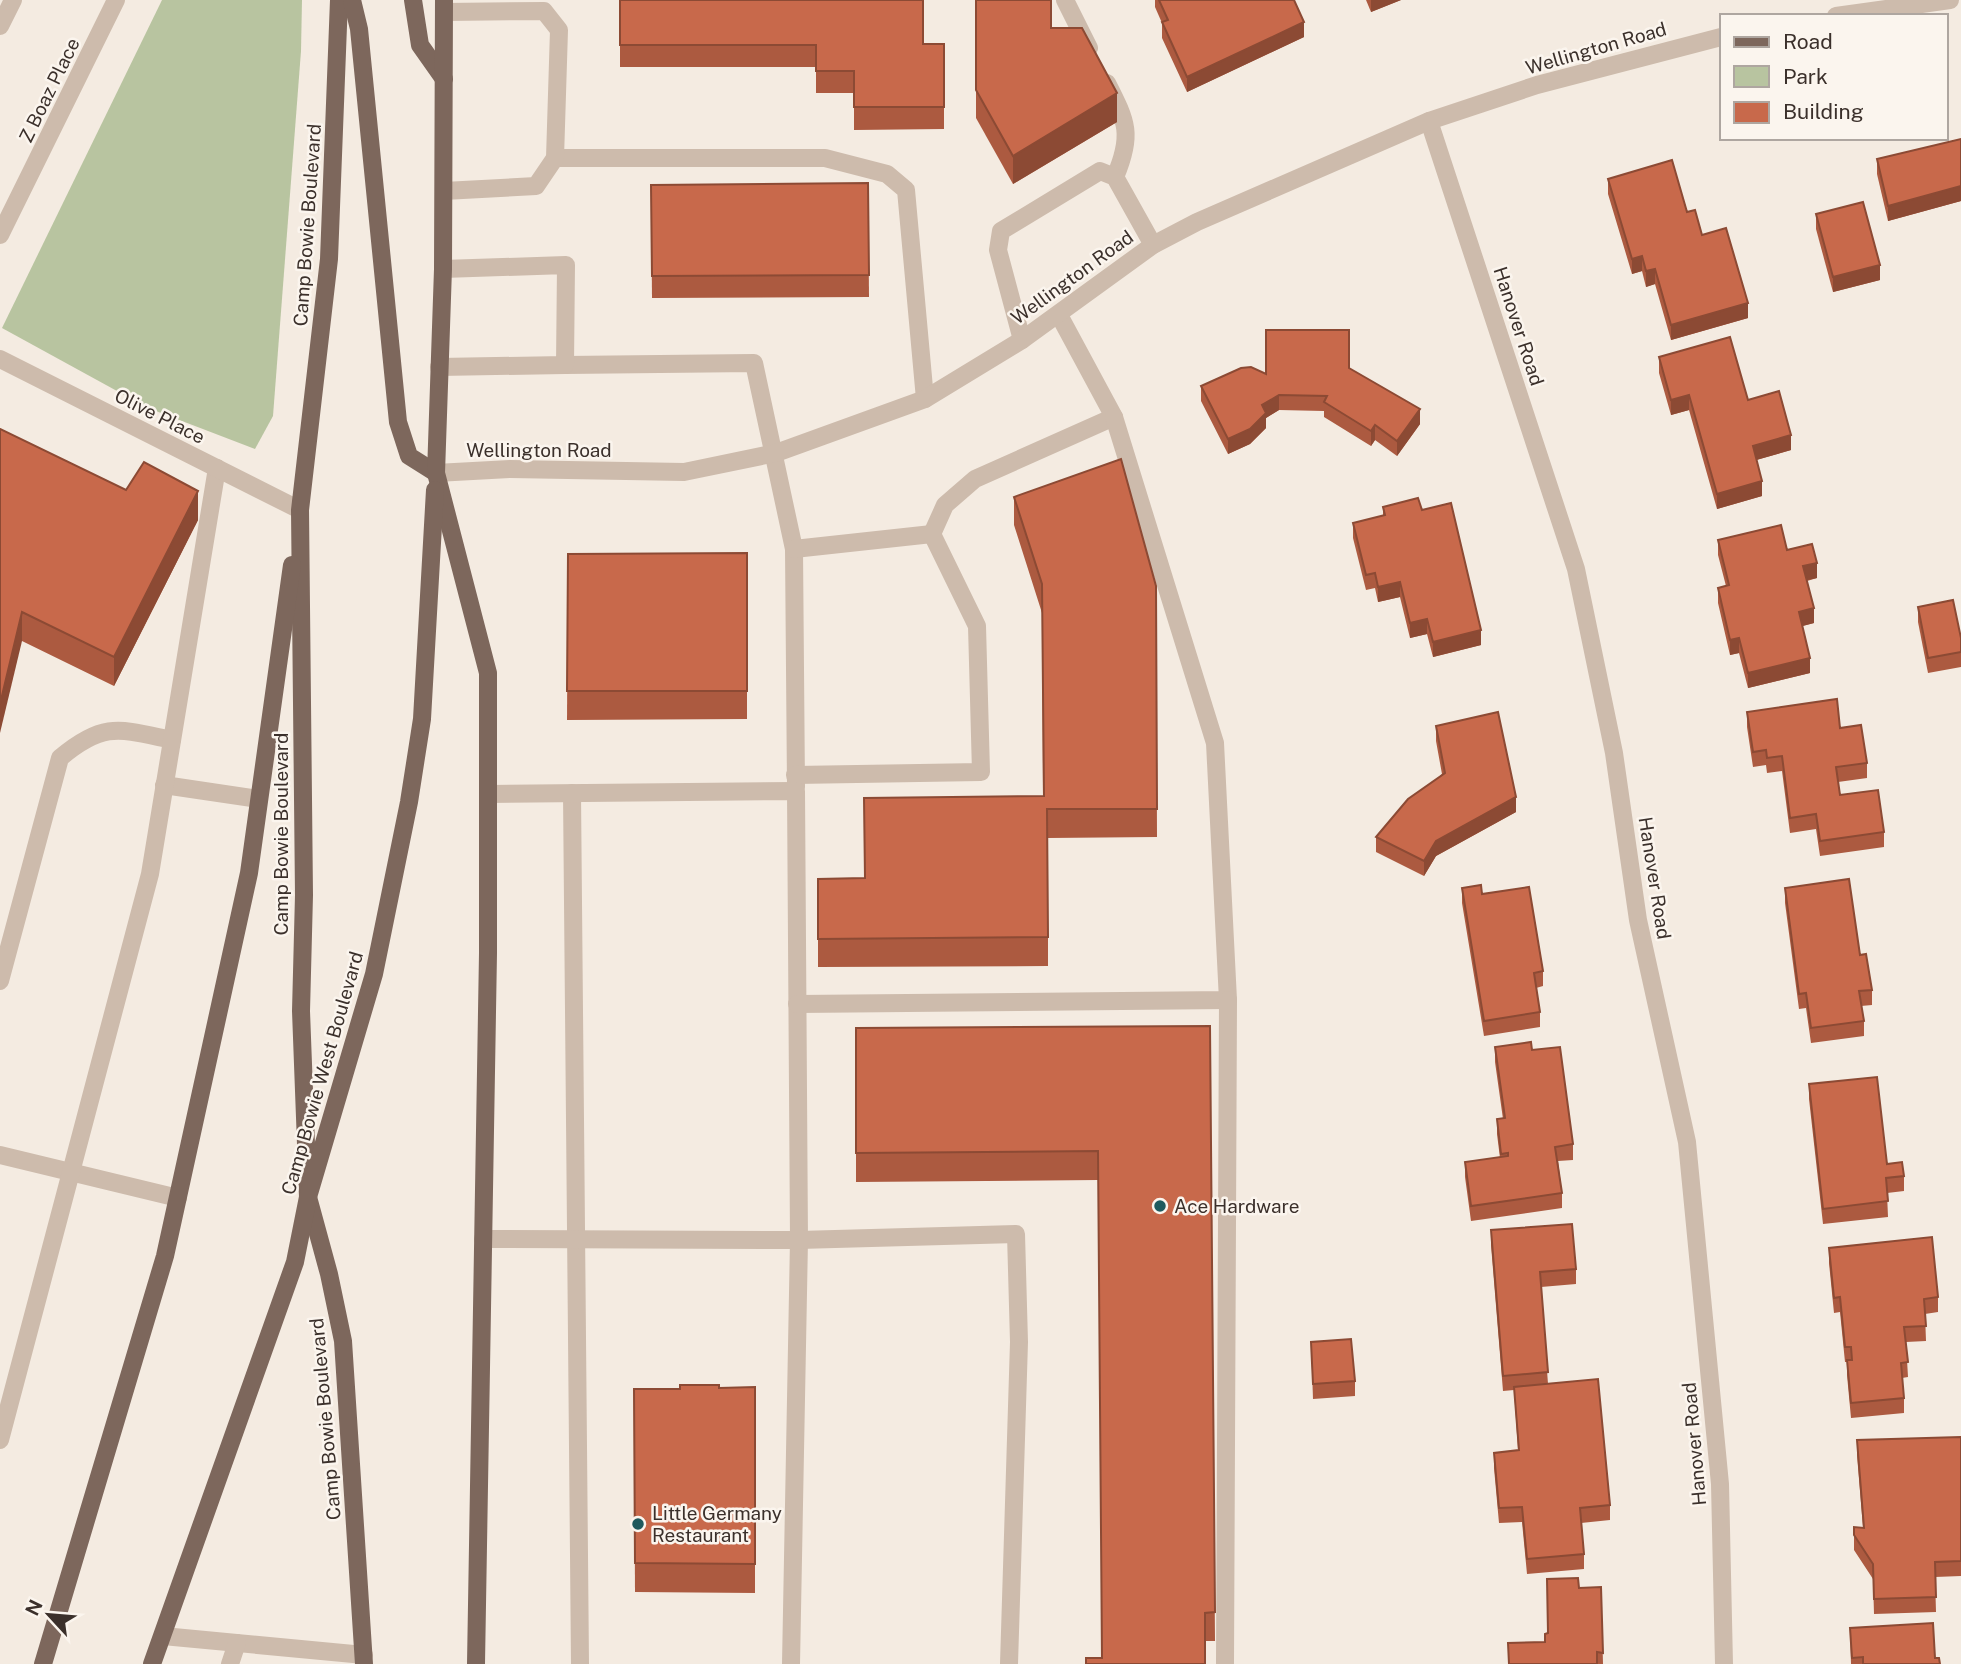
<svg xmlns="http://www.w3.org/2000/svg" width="1961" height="1664" viewBox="0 0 1961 1664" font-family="'Public Sans',sans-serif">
  <rect width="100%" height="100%" fill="#f4ebe1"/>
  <!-- green -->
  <path fill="#b8c4a0" d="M162,0h140l-1,51 -28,365 -18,33 -107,-41 -146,-80z"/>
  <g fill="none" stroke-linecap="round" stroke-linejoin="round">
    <!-- lane -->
    <g stroke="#cdbbac" stroke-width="18">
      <path d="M1065,0l24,48"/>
      <path d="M0,26l13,-26"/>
      <path d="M1107,83c20,39 26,52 8,94"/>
      <path d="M555,158h270l62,16 19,16 19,209"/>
      <path d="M444,191l92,-5 19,-28 4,-128 -15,-19 -100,1"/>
      <path d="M1022,340l-24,-90 3,-19 99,-60 15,6 38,68"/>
      <path d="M565,365l189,-2 40,186 2,238"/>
      <path d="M439,367l126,-2 1,-100 -123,4"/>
      <path d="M794,549l138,-15"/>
      <path d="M795,775l186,-3 -4,-146 -45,-92 13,-29 30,-26 139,-62 -55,-102"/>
      <path d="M164,785l95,14"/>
      <path d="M572,793l8,871"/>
      <path d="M488,794l308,-3 3,449 -8,424"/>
      <path d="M0,981l60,-223c44,-37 60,-29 112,-18"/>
      <path d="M797,1004l431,-4 -13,-257 -101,-326"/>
      <path d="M0,1155l178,43"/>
      <path d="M483,1239l316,1 217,-6 3,108 -10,322"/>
      <path d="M0,1440l150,-566 67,-406"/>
      <path d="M163,1636l201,19"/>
      <path d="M230,1664l7,-21"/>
      <path d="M1225,1664l3,-664"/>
    </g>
    <!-- street -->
    <g stroke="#cdbbac" stroke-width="18">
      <path d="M1836,16l114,-16"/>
      <path d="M1429,121l147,448 38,184 24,167 49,222 33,342 4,180"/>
      <path d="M0,235l116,-235"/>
      <path d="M0,359l300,151"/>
      <path d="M436,473l74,-4 174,3 92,-19 149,-54 97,-59 131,-95 44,-23 232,-101 108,-36 184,-48"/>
    </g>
    <!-- primary -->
    <g stroke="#7d675c" stroke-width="18">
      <path d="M339,0l-10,259 -29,251 4,385 -3,116 7,186 21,77 14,67 21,323"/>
      <path d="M352,0l7,29 39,393 11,34 27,17"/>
      <path d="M413,0l7,45 24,34"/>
      <path d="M444,0l-1,269 -7,204 52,200v280l-12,711"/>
      <path d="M43,1664l122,-408 84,-383 43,-308"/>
      <path d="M152,1664l143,-402 13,-65 66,-223 35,-172 13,-83 13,-229"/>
    </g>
  </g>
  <!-- wall -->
  <g fill="#ac5a40">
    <path d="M620,0l303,44h21v85l-90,1v-37h-38v-26h-196z"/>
    <path d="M976,0l75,28 66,94 -104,62 -37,-66z"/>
    <path d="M1155,0h139l10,37 -117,55 -25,-54v-15l-7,-16z"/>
    <path d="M1366,0h35l-30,12z"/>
    <path d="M1961,139v62l-73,20 -11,-47v-15z"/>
    <path d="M1608,179l79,33 15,23 46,83 -77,22 -16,-56 -9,3 -4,-16 -10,3 -24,-80z"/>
    <path d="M868,183l1,114 -217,1 -1,-113z"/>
    <path d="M1816,214l64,66 -47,12 -17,-63z"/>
    <path d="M1659,357l89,43 43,50 -35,10 6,36 -45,13 -28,-99 -18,5 -12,-42z"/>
    <path d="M1349,368l71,56 -23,32 -22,-16 -4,6 -47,-29v-6l-45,-1 -13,8v10l-16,16 -22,10 -27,-53v-15l65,-12z"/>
    <path d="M0,429l126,61 72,30 -84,166 -92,-45z"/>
    <path d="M1014,497l142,89 1,251 -109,1v128l-230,1v-88l47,-1 178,-82 -1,-183 -28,-88z"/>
    <path d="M1383,507l39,3 59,135 -48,12 -6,-23 -17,4 -10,-41 -22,5 -3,-14 -9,2 -13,-52v-15l30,-7z"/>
    <path d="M1718,540l69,10 30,28 -10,3 7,42 -12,3 8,47 -62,15 -9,-35 -9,2 -12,-52v-15l8,-2 -8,-31z"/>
    <path d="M747,553v166l-180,1 1,-166z"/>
    <path d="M1918,607l43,31v29l-33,6 -10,-51z"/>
    <path d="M1747,712l93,16 27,35v15l-29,4 2,13 44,37v15l-64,9 -4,-27 -26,4 -8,-62 -15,2 -1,-8 -13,2 -6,-40z"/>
    <path d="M1436,726l80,86 -80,44 -12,20 -48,-24v-15l66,-63 -6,-33z"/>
    <path d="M1462,888l20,6 61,77v15l-7,2 4,24v15l-56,9 -22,-133z"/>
    <path d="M1785,888l75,67 12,35v15l-11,1 3,15v15l-53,7 -5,-35 -7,1 -14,-106z"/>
    <path d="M1210,1026l5,615h-10l-103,17 -4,-478 -242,2v-154z"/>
    <path d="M1495,1047l37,3 41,94v16l-15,1 4,32v15l-91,13 -6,-44v-15l35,-4 -3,-24v-15h6l-8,-57z"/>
    <path d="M1809,1084l78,80 17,12v15l-17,2 1,24 -65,7 -14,-125z"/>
    <path d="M1491,1230l85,39v15l-35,3 7,97 62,121v15l-29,3 3,31v15l-57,5 -5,-52 -23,1 -5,-55v-15l24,-3 -4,-60 -11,1 -12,-146z"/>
    <path d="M1829,1248l109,49v15l-13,2 1,27 -20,1 2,35 -6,1 2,20v15l-53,5 -4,-43v-13h-2l-5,-50 -6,1 -5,-50z"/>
    <path d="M1311,1342l44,39v15l-42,3z"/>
    <path d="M755,1387v206l-120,-1 -1,-203z"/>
    <path d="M1961,1437v139l-26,1 1,35 -62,2 -1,-35 -19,-29v-23h9l-6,-72v-15z"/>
    <path d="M1601,1587l2,77h-94l36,-22 3,-9 31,-45z"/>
    <path d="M1850,1628l85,30 5,6h-89z"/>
  </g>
  <!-- shaded-wall -->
  <g fill="#8c4a34">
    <path d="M1371,0h30l-30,12z"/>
    <path d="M1304,22v15l-117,55v-15z"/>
    <path d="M1117,93v29l-104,62v-28z"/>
    <path d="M1961,186v15l-73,20v-15z"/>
    <path d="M1642,256v15l-10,3v-15z"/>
    <path d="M1880,265v15l-47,12v-15z"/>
    <path d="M1655,269v15l-9,3v-16z"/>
    <path d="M1748,303v15l-77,22v-15z"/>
    <path d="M1279,395v15l-13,8v10l-16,16 -22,10v-15l34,-34z"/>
    <path d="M1689,395v15l-18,5v-15z"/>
    <path d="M1420,409v15l-23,32v-15z"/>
    <path d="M1375,425v15l-4,6v-15z"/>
    <path d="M1791,435v15l-38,11v-15z"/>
    <path d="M1762,481v15l-45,13v-15z"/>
    <path d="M198,491v29l-84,166v-29z"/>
    <path d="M1817,563v15l-14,3v-15z"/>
    <path d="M1400,582v15l-22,5v-15z"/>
    <path d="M1814,608v15l-15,4v-15z"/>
    <path d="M22,612v29l-22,92v-29z"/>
    <path d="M1427,619v15l-17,4v-15z"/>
    <path d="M1481,630v15l-48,12v-15z"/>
    <path d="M1739,638v15l-9,2v-15z"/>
    <path d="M1810,658v15l-62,15v-15z"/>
    <path d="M1516,797v15l-80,44 -12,20v-15l12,-20z"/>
  </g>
  <!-- building -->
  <g fill="#c8694b" stroke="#8c4a34" stroke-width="2">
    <path d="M620,0h303v44h21v63h-90v-36h-38v-26h-196z"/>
    <path d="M976,0h75v28h31l35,65 -104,63 -37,-66z"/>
    <path d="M1159,0h135l10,22 -117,55 -25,-55 6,-2z"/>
    <path d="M1961,139v47l-73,20 -11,-47z"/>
    <path d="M1672,160l15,52 8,-2 7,25 24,-7 22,75 -77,22 -16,-56 -9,2 -4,-15 -10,3 -24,-80z"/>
    <path d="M868,183l1,92 -217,1 -1,-91z"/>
    <path d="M1863,202l17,63 -47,12 -17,-63z"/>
    <path d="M1266,330h83v38l71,41 -23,32 -22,-16 -4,6 -47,-29 3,-6 -48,-1 -17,10 4,8 -16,16 -22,10 -27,-53 40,-18 10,-1 15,7z"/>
    <path d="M1730,337l18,63 31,-9 12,44 -38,11 9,35 -45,13 -28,-99 -18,5 -12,-43z"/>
    <path d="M0,429l126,61 18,-28 54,29 -84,166 -92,-45 -22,92z"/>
    <path d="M1121,459l35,127 1,223h-110l1,128 -230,2v-60l47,-1 -1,-80 180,-2 -2,-212 -28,-87z"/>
    <path d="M1418,498l4,12 29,-7 30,127 -48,12 -6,-23 -17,4 -10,-41 -22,5 -3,-14 -9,2 -13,-52 32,-8 -2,-8z"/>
    <path d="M1781,525l6,25 25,-6 5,19 -14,3 11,42 -15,4 11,46 -62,15 -9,-35 -9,2 -12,-52 11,-3 -11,-45z"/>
    <path d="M747,553v138h-180l1,-137z"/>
    <path d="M1953,600l8,38v14l-33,6 -10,-51z"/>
    <path d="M1837,699l3,29 21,-3 6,38 -31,4 4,28 38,-5 6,42 -64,9 -4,-27 -26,4 -8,-62 -15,2 -1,-8 -13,2 -6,-40z"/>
    <path d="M1498,712l18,85 -80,44 -12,20 -48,-24 32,-38 37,-26 -9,-47z"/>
    <path d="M1849,879l11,76 6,-1 6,36 -13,1 5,30 -53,7 -5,-35 -7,1 -14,-106z"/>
    <path d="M1481,885l1,9 47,-7 14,84 -9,2 6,39 -56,9 -22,-133z"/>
    <path d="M1210,1026l5,586 -10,1v51h-119v-6h16l-4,-507 -242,2v-125z"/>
    <path d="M1531,1042l1,8 28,-3 13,97 -18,3 7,46 -91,13 -6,-44 43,-6v-3l-7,1 -4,-35 8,-1 -10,-71z"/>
    <path d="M1877,1077l10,87 15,-2 2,14 -18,2 2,23 -65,8 -14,-125z"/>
    <path d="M1572,1224l4,45 -36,3 8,100 -45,4 -12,-146z"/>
    <path d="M1932,1237l6,60 -14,2 2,27 -22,1 4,35 -7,1 3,35 -53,5 -4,-43h5l-1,-13h-6l-5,-50 -6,1 -5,-50z"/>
    <path d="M1351,1339l4,42 -42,3 -2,-42z"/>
    <path d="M1598,1379l12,126 -30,3 4,46 -57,5 -5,-52 -23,1 -5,-55 25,-3 -5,-63z"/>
    <path d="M680,1385h39v3l36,-1v177l-120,-1 -1,-174h46z"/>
    <path d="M1961,1437v124l-26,1 1,35 -62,2 -1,-35 -19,-29v-8l10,1 -7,-88z"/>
    <path d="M1578,1578l1,10 22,-1 2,66 -6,-1v12h-88l-1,-21 37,-1v-8l3,-1 -1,-54z"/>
    <path d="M1933,1623l2,35h4l1,6h-77v-7l-11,1 -2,-30z"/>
  </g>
  <!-- markers -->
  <g fill="#1f5a5e" stroke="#fbf5ee" stroke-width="2.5">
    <circle cx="1160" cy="1206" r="7"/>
    <circle cx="638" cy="1524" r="7"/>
  </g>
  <g text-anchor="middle" stroke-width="5" stroke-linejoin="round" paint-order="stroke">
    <!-- street labels -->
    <g font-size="19" fill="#3b302b" stroke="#fbf5ee">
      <text transform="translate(1596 48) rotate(-16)" y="7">Wellington Road</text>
      <text transform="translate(49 90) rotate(-64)" y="7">Z Boaz Place</text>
      <text transform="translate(307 225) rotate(-86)" y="7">Camp Bowie Boulevard</text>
      <text transform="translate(1072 277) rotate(-36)" y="7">Wellington Road</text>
      <text transform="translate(1519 326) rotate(72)" y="7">Hanover Road</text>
      <text transform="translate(160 416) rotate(27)" y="7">Olive Place</text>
      <text x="539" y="457">Wellington Road</text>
      <text transform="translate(281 834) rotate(-90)" y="7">Camp Bowie Boulevard</text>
      <text transform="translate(1655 878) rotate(81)" y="7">Hanover Road</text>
      <text transform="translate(322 1073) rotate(-74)" y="7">Camp Bowie West Boulevard</text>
      <text transform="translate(325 1419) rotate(-95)" y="7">Camp Bowie Boulevard</text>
      <text transform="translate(1694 1444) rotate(-95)" y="7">Hanover Road</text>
    </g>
    <!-- poi labels -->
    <g font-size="19" fill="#3b302b" stroke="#fbf5ee" text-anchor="start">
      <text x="1174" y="1213">Ace Hardware</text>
      <text x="652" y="1520">Little Germany<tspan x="652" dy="22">Restaurant</tspan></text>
    </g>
  </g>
  <!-- legend -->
  <rect x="1720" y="14" width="228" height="126" fill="#fbf5ee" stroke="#aea6a0" stroke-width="2"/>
  <rect x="1734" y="37" width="35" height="10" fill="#7d675c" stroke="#aea6a0" stroke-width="2"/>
  <text x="1783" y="49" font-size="21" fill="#3b302b">Road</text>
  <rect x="1734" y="66" width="35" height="21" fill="#b8c4a0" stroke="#aea6a0" stroke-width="2"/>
  <text x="1783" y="84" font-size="21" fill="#3b302b">Park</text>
  <rect x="1734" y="102" width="35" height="21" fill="#c8694b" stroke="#aea6a0" stroke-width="2"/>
  <text x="1783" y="119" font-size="21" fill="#3b302b">Building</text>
  <!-- north arrow -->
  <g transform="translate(49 1615) rotate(296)" stroke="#fbf5ee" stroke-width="5" paint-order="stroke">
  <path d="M0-5L12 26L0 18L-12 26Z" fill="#3b302b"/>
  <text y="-10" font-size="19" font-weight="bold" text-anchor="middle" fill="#3b302b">N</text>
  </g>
</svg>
